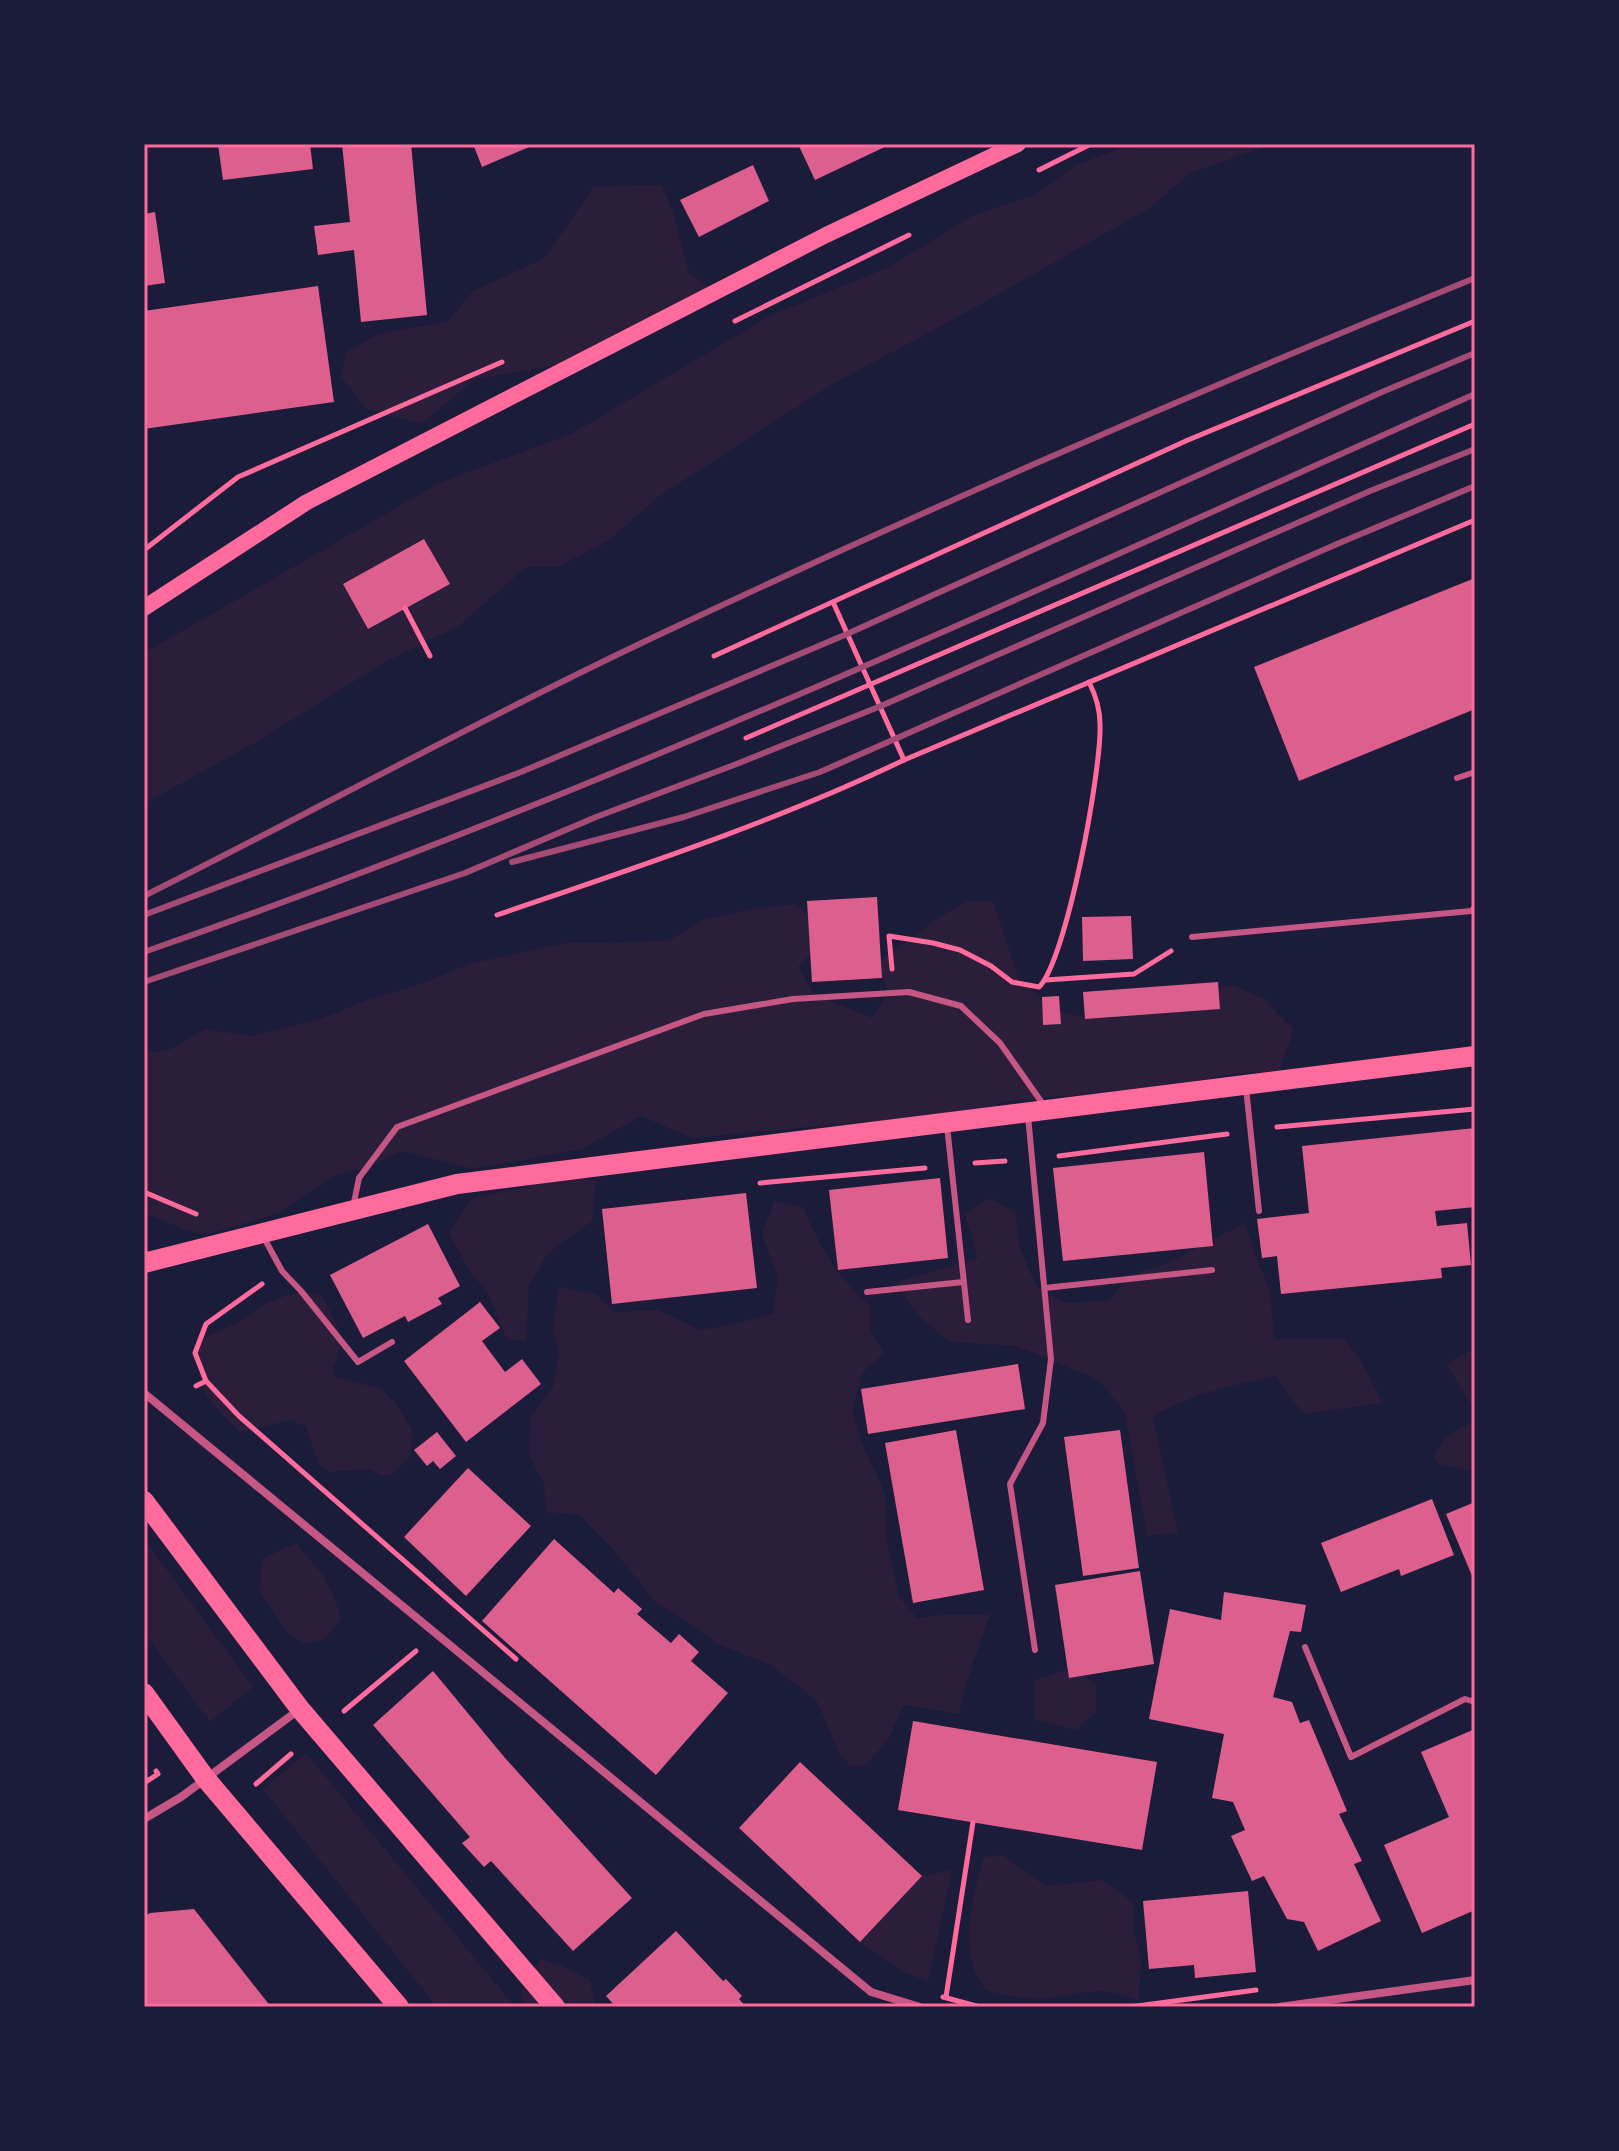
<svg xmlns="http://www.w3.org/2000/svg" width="1619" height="2151" viewBox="0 0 1619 2151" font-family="'Source Sans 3',sans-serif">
  <rect width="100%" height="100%" fill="#1b1b3a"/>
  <!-- green -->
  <g fill="#2a1e3b">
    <path d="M1132,144h141l-83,29 -40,35 -183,104 -136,73 -173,112 -50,44 -51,26h-31l-67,59 -72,35 -136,84 -107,59v-151l297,-171 130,-48 200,-119 116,-47 87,-53 61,-20 41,-30z"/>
    <path d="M662,185l10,24 17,64 26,18 -48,26 -52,37 -142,26 -51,44 -56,-15 -25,-32 5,-25 33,-18 69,-13 25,-30 72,-33 49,-72z"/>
    <path d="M967,901h26l25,75 33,33 37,10 31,-12 114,-22 31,14 28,28v8l-13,36 -47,3 -62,12 -169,16 -40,27 -98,-7 -171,16 -51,-22 -59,33 -108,20 -72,-18 -38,17 -30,8 -55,37 -70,21 -21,-3 -44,-18v-159l28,-5 33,-20 46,7 70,-17 46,-19 51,-15 51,-21 96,-21 103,-2 37,-22 53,-11 37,-4 30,25 -3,13 -24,25 16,27 58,24 17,-26 -14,-27 60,-45z"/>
    <path d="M554,1177l42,3 -4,41 -44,32 -19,32 -3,56 -19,-2 -20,-48 -15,-16 -23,-41 22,-36 48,-9z"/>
    <path d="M990,1198l25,14 5,35 15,37 28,19 46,-3 20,-25 37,-11 79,-41 10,32 15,35 4,49 70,-1 17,23 22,42 -80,11 -28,-38c-43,10 -84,17 -122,41l25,116 -31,3 -22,-124 -26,-32 -83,-34 -66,-4 -30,-25 -26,-34 84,-25 -13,-44z"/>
    <path d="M774,1201l29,6c15,37 36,72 67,99v25l14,22 -21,19 -11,37 9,32 24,52 1,42 13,62 18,21 32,-4 41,1 -23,66 -8,33 -55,-9 -16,35 -23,26h-15l-12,-15 -21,-50 -46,-36 -54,-21 -21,-17 -40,-24 -43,-54 -34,-34 -33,-3 -2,-29 -15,-27 1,-39 23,-30 6,-35 -6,-19 5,-46 38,7 19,18 43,-2 43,20 38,-7 34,-10 5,-35 -16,-45z"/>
    <path d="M300,1291l21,5c19,31 25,39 12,73l3,8 46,12 16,17 15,26 -4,26 -17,16 -9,2 -16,-7 -37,3 -11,-8 -13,-37 -16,-7 -50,12c-35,-35 -43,-39 -42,-91l45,-21 22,-17z"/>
    <path d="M1475,1348v62l-29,-46z"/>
    <path d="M1475,1420v52l-37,-8 -4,-7 12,-20z"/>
    <path d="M144,1539l109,148 -43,35 -66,-90z"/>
    <path d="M296,1543l26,31 12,21 7,23 -16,21 -21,5 -16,-11 -28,-41 2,-33z"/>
    <path d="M1075,1667l21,19v26l-20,18 -41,-10v-40z"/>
    <path d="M306,1753l209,254h-78l-174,-218z"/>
    <path d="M1003,1855l42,31 57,-6 31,22 1,30 7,27 -2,42c-41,-18 -52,-6 -92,-3 -22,2 -41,-2 -62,-8 -4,-8 -10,-16 -12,-24 -10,-35 1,-76 11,-109z"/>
    <path d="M952,1870l-24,111 -23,-8 -45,-31 62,-66z"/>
    <path d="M541,1959l20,6 29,15 5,27h-71l-4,-14z"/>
  </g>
  <!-- building -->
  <g fill="#dd5f8e">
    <path d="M218,144h92l3,25 -90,11z"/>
    <path d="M342,144h69l16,171 -66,7 -7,-72 -36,5 -4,-29 36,-4z"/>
    <path d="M473,144h63l-54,23z"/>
    <path d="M798,144h93l-76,36z"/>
    <path d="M753,165l16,36 -70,36 -19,-37z"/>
    <path d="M155,212l10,71 -21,3v-72z"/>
    <path d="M318,286l16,116 -190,27v-118z"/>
    <path d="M424,539l26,45 -82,45 -25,-45z"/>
    <path d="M1475,578v131l-176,72 -45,-114z"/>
    <path d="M877,897l5,81 -70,4 -5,-81z"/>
    <path d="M1131,916l2,43 -50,2 -1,-44z"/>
    <path d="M1218,982l2,27 -135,10 -2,-27z"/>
    <path d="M1059,996l2,28 -18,1 -1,-28z"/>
    <path d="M1475,1128v79l-40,4 2,15 30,-3 4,42 -30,3 1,10 -161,16 -4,-38 -15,2 -5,-39 52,-6 -7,-67z"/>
    <path d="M1204,1152l9,94 -150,15 -10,-93z"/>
    <path d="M940,1178l8,80 -110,12 -9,-80z"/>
    <path d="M746,1193l11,95 -145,16 -10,-95z"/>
    <path d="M428,1224l32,62 -22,12 4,6 -34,18 -3,-6 -42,22 -33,-63z"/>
    <path d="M480,1302l20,26 -18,13 23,31 17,-13 19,25 -75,58 -62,-81z"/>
    <path d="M1018,1364l7,45 -157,25 -7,-45z"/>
    <path d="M956,1430l28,160 -71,13 -28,-160z"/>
    <path d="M1120,1430l19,138 -56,8 -19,-139z"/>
    <path d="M437,1432l19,24 -16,13 -7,-8 -6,5 -13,-16z"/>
    <path d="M468,1468l63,58 -65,70 -62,-59z"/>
    <path d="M1432,1499l22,56 -53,21 -2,-7 -58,23 -20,-49z"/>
    <path d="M1475,1502v81l-29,-69z"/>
    <path d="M554,1539l60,54 4,-5 24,21 -5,5 34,29 8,-9 20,18 -8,9 37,32 -72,82 -174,-154z"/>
    <path d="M1140,1571l14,93 -85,14 -14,-93z"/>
    <path d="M1224,1592l82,13 -5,27 -11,-1 -17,66 19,5 8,21 9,-3 38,91 -8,3 23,47 -8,3 27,57 -63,30 -14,-29 -17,-3 -23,-43 -12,5 -21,-45 14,-6 -12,-28 -21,-4 12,-64 -75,-15 21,-110 51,11z"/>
    <path d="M433,1671l72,87 127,140 -59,53 -82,-90 -7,6 -22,-24 8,-6 -97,-112z"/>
    <path d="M913,1721l244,41 -15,88 -244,-40z"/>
    <path d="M1475,1729v181l-53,23 -38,-88 65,-28 -28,-65z"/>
    <path d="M800,1762l122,114 -62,66 -121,-114z"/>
    <path d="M1248,1891l8,81 -61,6 -1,-13 -45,4 -6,-68z"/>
    <path d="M194,1909l77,98h-127v-90l6,-4z"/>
    <path d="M676,1931l47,50 3,-2 16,17 -3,3 7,8h-130l-10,-11z"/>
  </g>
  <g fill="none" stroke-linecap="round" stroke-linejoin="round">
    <!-- path -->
    <g stroke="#ff6b9d" stroke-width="5">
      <path d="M1039,170l52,-26"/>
      <path d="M735,321l174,-86"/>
      <path d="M144,550l94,-73 264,-115"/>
      <path d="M833,602l71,158"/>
      <path d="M405,608l25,48"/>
      <path d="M714,656l474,-216 287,-119"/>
      <path d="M746,738l729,-314"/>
      <path d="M497,915c137,-47 276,-92 407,-155l571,-240"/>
      <path d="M892,969l-3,-33 44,7 27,7 31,16 21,16 27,5c28,-28 63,-220 61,-263 0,-16 -4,-28 -11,-42"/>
      <path d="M1046,980l88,-6 37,-23"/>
      <path d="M1277,1127l198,-18"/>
      <path d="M1059,1156l168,-22"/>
      <path d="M975,1163l30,-2"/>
      <path d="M760,1183l165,-15"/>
      <path d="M144,1192l52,22"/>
      <path d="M262,1284l-56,40 -11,29 11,28 33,35 277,243"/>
      <path d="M196,1386l10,-5"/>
      <path d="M344,1711l72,-60"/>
      <path d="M144,1783l14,-9 -2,-3"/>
      <path d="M256,1784l35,-30"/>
      <path d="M943,1997l37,10"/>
      <path d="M946,1997l27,-175"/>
      <path d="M1130,2007l126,-17"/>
    </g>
    <!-- service -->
    <g stroke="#c65784" stroke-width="6">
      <path d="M1457,778l18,-6"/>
      <path d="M1192,937l279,-26 4,-4"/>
      <path d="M1246,1088l13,123"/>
      <path d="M1028,1116l23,243 -8,64 -33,61 25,166"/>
      <path d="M947,1126l21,194"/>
      <path d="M353,1207l6,-29 38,-51 307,-113 89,-15 116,-7 52,14 39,37 45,64"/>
      <path d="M263,1236l19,35 19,20 57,71 34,-20"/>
      <path d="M1045,1288l167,-18"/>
      <path d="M867,1292l96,-10"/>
      <path d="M1305,1647l46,110 114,-58 10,3"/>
    </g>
    <!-- minor -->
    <g stroke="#c65784" stroke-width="8">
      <path d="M144,1393l727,599 49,15"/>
      <path d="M144,1819l37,-22 119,-88"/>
      <path d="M1279,2007l196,-27"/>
    </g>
    <!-- secondary -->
    <path stroke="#ff6b9d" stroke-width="16" d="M144,608l163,-106 519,-267 192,-91"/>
    <!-- primary -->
    <g stroke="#ff6b9d" stroke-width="20">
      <path d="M144,1263l313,-79 1018,-128"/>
      <path d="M144,1501l156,208 255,298"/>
      <path d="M144,1693l62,86 193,228"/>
    </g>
    <!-- rail -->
    <g stroke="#a44b75" stroke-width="6">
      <path d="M512,862l172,-45 136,-45 517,-228 138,-58"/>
      <path d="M144,896c180,-90 357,-188 540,-273 260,-122 525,-237 791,-345"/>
      <path d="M144,915l377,-143 326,-138 535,-242 93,-39"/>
      <path d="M144,952c455,-158 892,-362 1331,-558"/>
      <path d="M144,982l321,-109 131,-56 138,-52 147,-59 489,-215 105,-42"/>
    </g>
  </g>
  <!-- border -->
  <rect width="1619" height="2151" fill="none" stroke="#1b1b3a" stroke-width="292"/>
  <rect x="146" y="146" width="1327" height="1859" fill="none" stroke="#ff6b9d" stroke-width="3"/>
</svg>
